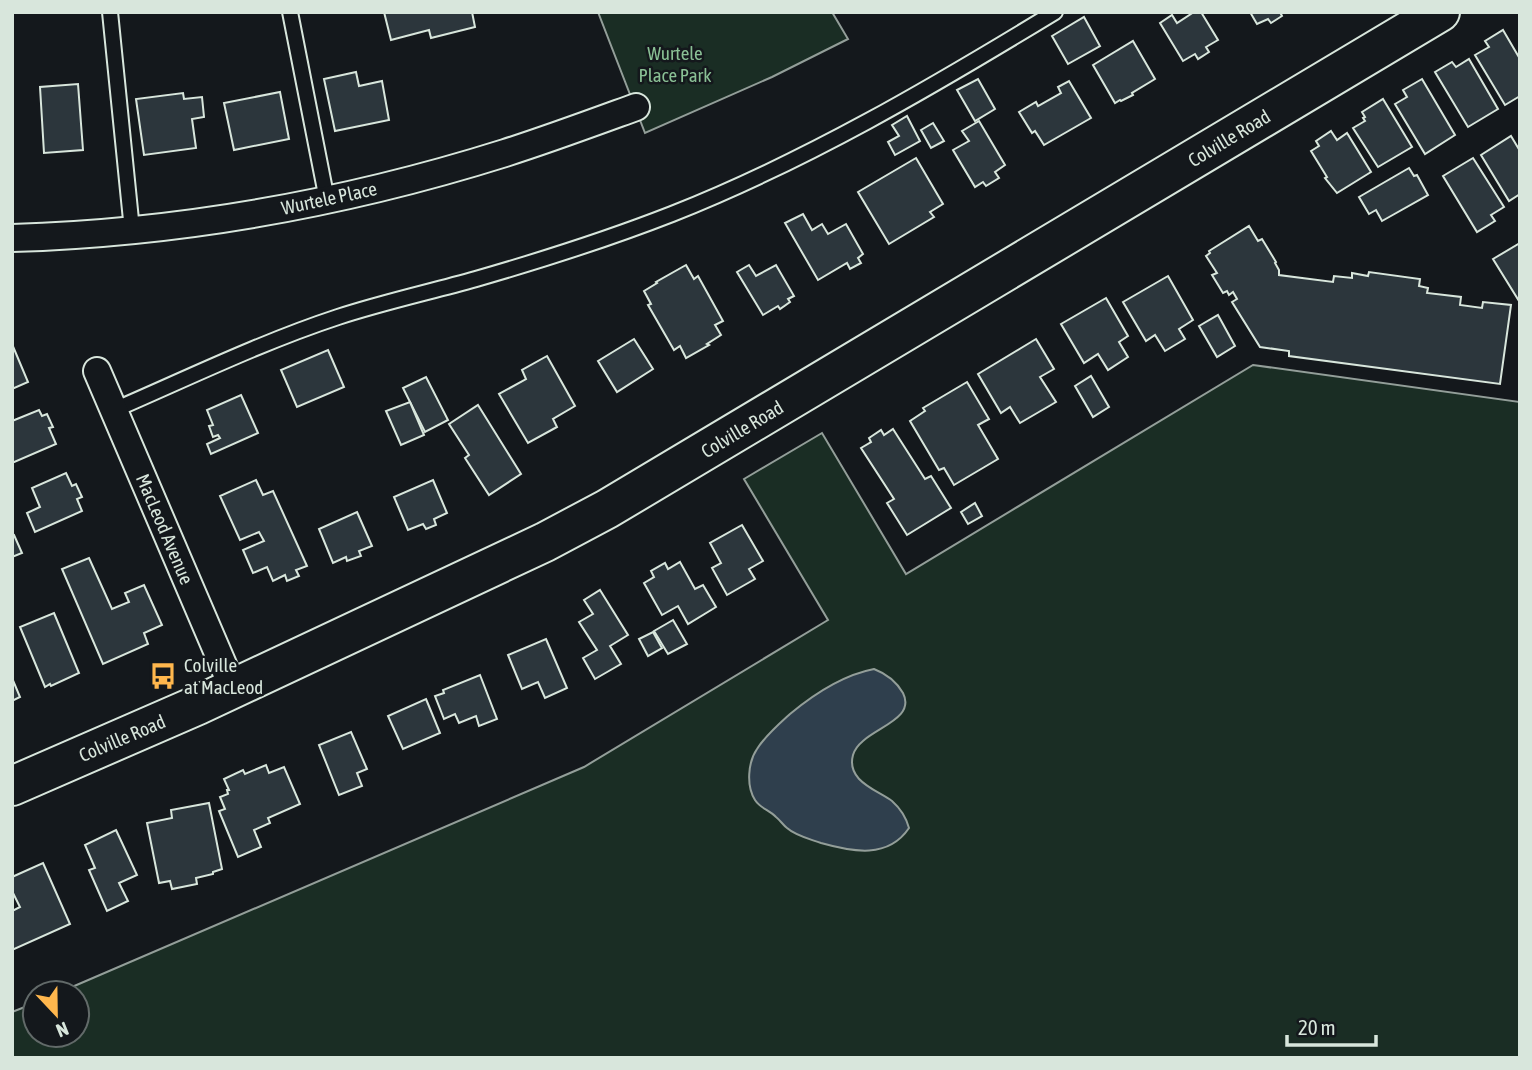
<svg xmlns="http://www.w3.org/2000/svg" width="1532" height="1070" viewBox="0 0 1532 1070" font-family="'Asap Condensed',sans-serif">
  <rect width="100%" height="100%" fill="#14181c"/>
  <!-- green -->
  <g fill="#1a2d24" stroke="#939e99" stroke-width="2">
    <path d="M598,12h234l16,27 -76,38 -127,56z"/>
    <path d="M1253,365l267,37v656h-1508v-46l23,-9v32h42v-42h-19l526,-226 244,-147 -84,-141 78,-46 84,141z"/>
  </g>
  <!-- water -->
  <path fill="#2f3f4d" stroke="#939e99" stroke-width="2" d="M874,669c13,5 22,12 29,24 15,30 -43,36 -50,62 -7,26 24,35 39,46 9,8 14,16 17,27 -21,31 -56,24 -88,15 -11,-4 -25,-7 -34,-15 -4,-3 -7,-8 -11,-11 -7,-7 -16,-9 -21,-17 -9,-14 -7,-38 2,-51 8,-13 22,-25 33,-35 24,-20 53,-39 84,-45z"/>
  <!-- building -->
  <g fill="#2c363c" stroke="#d8e6dc" stroke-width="2">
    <path d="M384,12h88l3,15 -44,11 -2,-8 -38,10z"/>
    <path d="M1194,12h7l17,28 -12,7 3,5 -11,7 -3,-5 -12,7 -23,-38 12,-8 5,8z"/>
    <path d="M1250,12h30l2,4 -11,7 -3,-4 -11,5z"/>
    <path d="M1084,17l16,29 -32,18 -16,-28z"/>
    <path d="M1503,30l17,29v37l-15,9 -30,-50 14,-8 -4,-6z"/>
    <path d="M1133,41l22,38 -23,14 1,2 -12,6 -1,-1 -5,3 -22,-38z"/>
    <path d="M1469,59l29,50 -30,18 -33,-55 17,-10 4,5z"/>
    <path d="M356,72l3,14 23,-5 7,39 -54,11 -11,-52z"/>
    <path d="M978,79l17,30 -20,12 -18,-31z"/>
    <path d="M1422,79l33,56 -30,19 -30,-50 12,-7 -4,-7z"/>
    <path d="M1069,81l22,37 -47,27 -9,-14 -3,2 -13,-21 17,-10 2,4 23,-13 -3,-6z"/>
    <path d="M78,84l5,66 -39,3 -4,-66z"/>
    <path d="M280,92l9,47 -55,11 -10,-47z"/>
    <path d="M183,93l1,6 18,-2 2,20 -12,2 4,29 -52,7 -8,-56z"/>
    <path d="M1383,99l29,48 -34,20 -25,-39 12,-7 -2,-3 2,-1 -3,-5z"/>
    <path d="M907,116l13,25 -25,14 -7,-13 11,-6 -7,-11z"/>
    <path d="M979,121l26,44 -10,7 4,6 -13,8 -3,-4 -8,5 -22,-37 16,-9 -7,-10z"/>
    <path d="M933,123l11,18 -13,7 -10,-18z"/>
    <path d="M1331,131l6,9 10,-7 24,39 -34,21 -12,-15 2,-1 -16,-26 8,-5 -3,-5z"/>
    <path d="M1511,136l9,15v43l-11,7 -28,-46z"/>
    <path d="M916,158l27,46 -13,8 4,5 -45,27 -31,-52z"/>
    <path d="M1473,158l31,49 -13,8 4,6 -18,11 -34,-56z"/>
    <path d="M1409,168l5,8 3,-1 11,20 -46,26 -6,-11 -7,4 -10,-17z"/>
    <path d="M803,214l9,16 10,-6 6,10 18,-10 17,30 -5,4 3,5 -11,6 -3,-6 -29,17 -33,-57z"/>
    <path d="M1249,226l9,15 4,-2 14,23 -1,1 4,7v5l54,7 1,-6 18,2v-5l16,3 1,-4 51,7 -1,7 9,2 -1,5 34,4 -1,8 22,3 1,-6 28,3 -11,79 -211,-28v-5l-29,-4 -28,-45 5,-3 -4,-7 -4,3 -2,-4 -4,2 -11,-18 5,-2 -11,-17 4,-3 -1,-2z"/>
    <path d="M1520,243v58h-1l-26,-42z"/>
    <path d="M686,265l8,14 4,-3 25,45 -8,4 6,10 -14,9 2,1 -23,13 -6,-12 -6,4 -26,-45 3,-1 -7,-13 13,-8 -1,-1z"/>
    <path d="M749,265l7,11 20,-11 18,31 -6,3 2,3 -10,7 -2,-3 -15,9 -26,-43z"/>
    <path d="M1168,276l25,44 -14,9 6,10 -20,12 -10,-16 -9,6 -23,-39z"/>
    <path d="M1106,298l22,38 -9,6 9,15 -20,13 -10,-16 -14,9 -23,-39z"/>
    <path d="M1218,315l17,31 -18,11 -18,-31z"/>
    <path d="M634,339l19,30 -36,23 -19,-31z"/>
    <path d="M1036,339l18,30 -14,8 16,25 -36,21 -10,-16 -9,6 -23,-39z"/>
    <path d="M12,344l16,38 -16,7z"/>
    <path d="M328,350l16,37 -47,20 -16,-37z"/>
    <path d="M547,356l28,50 -22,13 4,8 -29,16 -29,-49 27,-15 -4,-9z"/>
    <path d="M1091,376l18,31 -16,10 -18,-31z"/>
    <path d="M426,377l22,43 -23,12 -22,-44z"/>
    <path d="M967,382l22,37 -11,6 20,34 -44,26 -10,-17 -5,2 -29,-49 15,-10 -2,-3z"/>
    <path d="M241,395l17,38 -47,21 -4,-10 13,-6 -2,-3 -5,2 -4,-11 4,-1 -6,-15z"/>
    <path d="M410,402l14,33 -23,10 -15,-34z"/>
    <path d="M478,405l43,69 -32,21 -24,-37 4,-3 -20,-31z"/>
    <path d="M39,410l3,6 5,-2 6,13 -4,1 7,16 -44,19v-42z"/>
    <path d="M893,429l32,50 6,-3 20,32 -44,27 -20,-32 7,-4 -33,-51 10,-6 -2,-4 12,-8 3,5z"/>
    <path d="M66,473l6,13 4,-2 6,13 -5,2 5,12 -47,21 -8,-19 13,-6 -8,-19z"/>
    <path d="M256,480l7,15 10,-4 34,75 -11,4 3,6 -12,5 -2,-6 -12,6 -6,-14 -14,6 -10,-23 21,-9 -5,-9 -19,8 -20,-44z"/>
    <path d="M433,480l14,33 -13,6 2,6 -10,4 -3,-5 -15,6 -14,-33z"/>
    <path d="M975,503l7,13 -14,8 -7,-12z"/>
    <path d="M357,512l15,34 -13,5 2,5 -14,5 -1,-4 -13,6 -14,-34z"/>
    <path d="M742,525l21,36 -14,8 6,10 -28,16 -15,-27 9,-5 -11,-20z"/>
    <path d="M14,535l8,18 -10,4v-21z"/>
    <path d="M89,558l23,51 17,-7 -4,-9 19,-8 18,40 -18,8 4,11 -45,20 -41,-95z"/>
    <path d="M680,562l15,27 8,-4 13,22 -28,17 -10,-18 -16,9 -18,-32 10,-6 -3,-6 14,-8 3,6z"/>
    <path d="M600,590l28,45 -18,11 11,18 -26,15 -12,-21 14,-8 -18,-28 14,-8 -9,-14z"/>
    <path d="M54,613l25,60 -28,13 -1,-2 -5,3 -25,-60z"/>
    <path d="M673,620l14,24 -19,10 -14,-23z"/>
    <path d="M653,632l9,16 -14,8 -9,-17z"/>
    <path d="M546,639l21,49 -22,10 -7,-16 -16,7 -14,-34z"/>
    <path d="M480,675l17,44 -18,7 -3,-10 -17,7 -4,-9 -11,5 -9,-23 9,-3 -1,-3z"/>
    <path d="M12,678l8,19 -8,4z"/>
    <path d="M426,699l14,34 -37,16 -15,-33z"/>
    <path d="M351,732l16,37 -10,4 5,13 -23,9 -20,-50z"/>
    <path d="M266,765l3,8 15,-6 16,37 -32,14 2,5 -16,7 7,17 -23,10 -19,-46 6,-2 -5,-12 8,-3 -1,-4h2l-5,-11 19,-9 2,4z"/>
    <path d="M209,803l13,66 -9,3v2l-17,4 1,6 -25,5 -2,-8 -11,2 -12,-60 25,-5 -1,-8z"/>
    <path d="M116,830l21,45 -18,8 9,18 -21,10 -18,-41 6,-2 -10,-23z"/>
    <path d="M43,863l27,61 -58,26v-39l8,-4 -8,-16v-14z"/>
  </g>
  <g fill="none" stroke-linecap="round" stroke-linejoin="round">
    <defs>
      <g id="lane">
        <path d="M110,12l22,218"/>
        <path d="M290,12l37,188"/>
        <path d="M114,410c74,-32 148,-68 224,-93 46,-15 92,-25 138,-38 66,-19 132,-40 196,-65 134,-53 260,-127 383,-202"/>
      </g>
      <g id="street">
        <path d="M12,238c167,-5 334,-35 493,-85 44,-14 87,-30 131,-46"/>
        <path d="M97,371l136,317"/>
      </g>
      <path id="secondary" d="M12,786l186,-81 347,-163 62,-33 833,-497"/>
    </defs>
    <!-- lane casing -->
    <use href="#lane" stroke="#d8e6dc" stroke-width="18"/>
    <!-- street casing -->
    <use href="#street" stroke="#d8e6dc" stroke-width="30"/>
    <!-- secondary casing -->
    <use href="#secondary" stroke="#d8e6dc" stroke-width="42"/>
    <!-- lane -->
    <use href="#lane" stroke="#14181c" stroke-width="14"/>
    <!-- street -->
    <use href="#street" stroke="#14181c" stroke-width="26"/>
    <!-- secondary -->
    <use href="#secondary" stroke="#14181c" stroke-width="38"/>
  </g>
  <!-- icons -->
  <defs>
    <symbol id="bus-bare" viewBox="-9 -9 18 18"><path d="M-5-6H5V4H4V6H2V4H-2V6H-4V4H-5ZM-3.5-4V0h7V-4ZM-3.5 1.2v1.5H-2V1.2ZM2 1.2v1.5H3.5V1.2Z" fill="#ffb74d" stroke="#14181c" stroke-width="2.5" paint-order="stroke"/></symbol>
  </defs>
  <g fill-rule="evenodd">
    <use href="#bus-bare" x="144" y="657" width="38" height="38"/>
  </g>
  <g text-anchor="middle" stroke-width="5" stroke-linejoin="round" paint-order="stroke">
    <!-- park labels -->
    <g font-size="19" fill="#8ac095" stroke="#14181c">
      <text x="675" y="60">Wurtele<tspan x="675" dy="22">Place Park</tspan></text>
    </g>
    <!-- street labels -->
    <g font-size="19" fill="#d8e6dc" stroke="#14181c">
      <text transform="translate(1229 138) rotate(-31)" y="7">Colville Road</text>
      <text transform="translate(329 198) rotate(-12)" y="7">Wurtele Place</text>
      <text transform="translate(742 429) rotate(-31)" y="7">Colville Road</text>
      <text transform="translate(165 529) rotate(67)" y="7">MacLeod Avenue</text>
      <text transform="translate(122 738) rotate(-23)" y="7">Colville Road</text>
    </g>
    <!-- poi labels -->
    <g font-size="19" fill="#d8e6dc" stroke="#14181c" text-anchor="start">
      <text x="184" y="672">Colville<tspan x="184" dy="22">at MacLeod</tspan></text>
    </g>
  </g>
  <!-- border -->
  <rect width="1532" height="1070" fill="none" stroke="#d8e6dc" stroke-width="28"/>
  <!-- north arrow -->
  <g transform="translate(56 1014) rotate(158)"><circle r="33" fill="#14181c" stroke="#626a69" stroke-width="2"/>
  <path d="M0-5L12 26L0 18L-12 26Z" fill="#ffb74d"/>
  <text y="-10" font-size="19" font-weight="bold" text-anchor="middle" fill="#d8e6dc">N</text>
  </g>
  <!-- scale -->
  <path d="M1287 1035v10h89v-10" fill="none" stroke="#d8e6dc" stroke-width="3.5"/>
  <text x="1298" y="1035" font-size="21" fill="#d8e6dc" stroke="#14181c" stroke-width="5" paint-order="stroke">20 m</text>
</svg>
